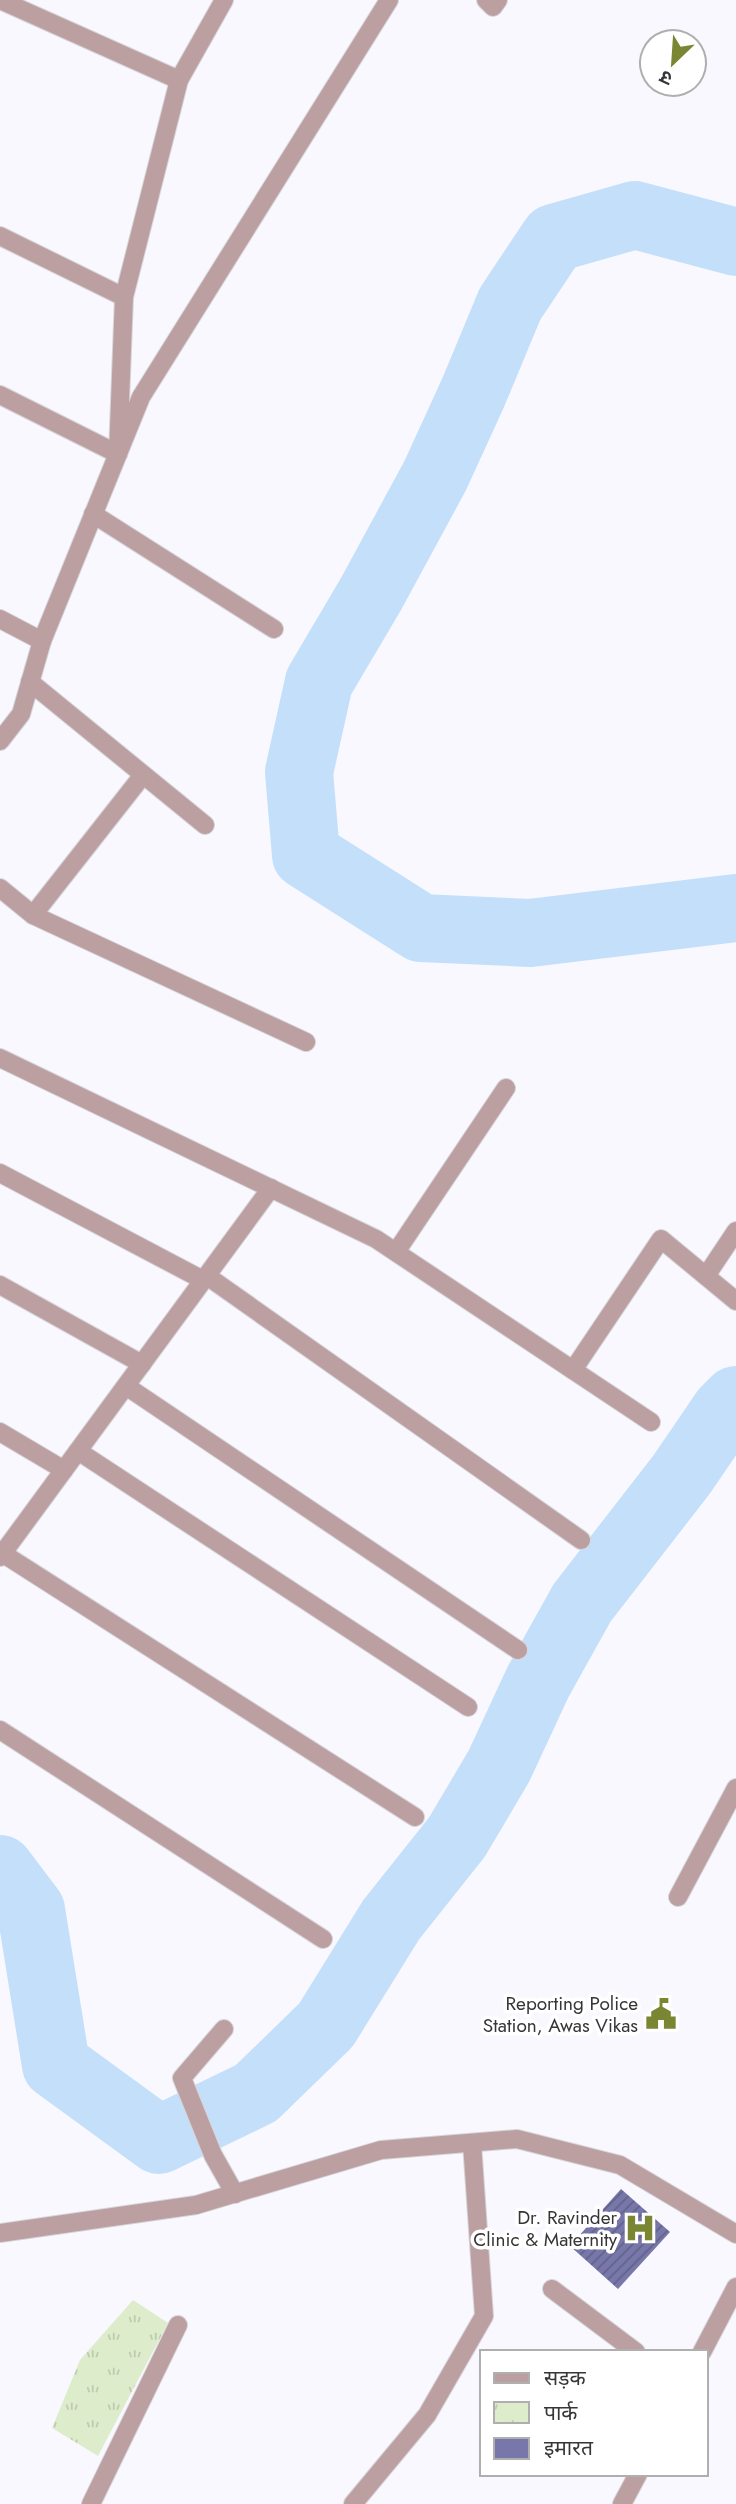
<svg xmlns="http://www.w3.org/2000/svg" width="736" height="2504" viewBox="0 0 736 2504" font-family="Jost,'Noto Sans Devanagari',sans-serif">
  <defs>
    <pattern id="park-tufts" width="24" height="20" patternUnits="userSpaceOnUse" patternTransform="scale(1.75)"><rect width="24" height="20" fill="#ddeccb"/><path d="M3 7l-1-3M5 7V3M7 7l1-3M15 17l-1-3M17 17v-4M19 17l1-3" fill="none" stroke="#becbaf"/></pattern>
    <pattern id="building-hatch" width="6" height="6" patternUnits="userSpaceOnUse" patternTransform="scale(1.75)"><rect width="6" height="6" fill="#7877aa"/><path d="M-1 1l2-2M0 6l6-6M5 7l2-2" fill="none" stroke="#63628b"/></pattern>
  </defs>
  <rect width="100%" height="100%" fill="#f9f8fe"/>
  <!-- park -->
  <path fill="url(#park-tufts)" d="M133,2300l35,23 -70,133 -46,-28 28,-68z"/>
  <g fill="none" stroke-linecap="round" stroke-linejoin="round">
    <!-- river -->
    <g stroke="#c4dffa" stroke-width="68">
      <path d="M736,242l-101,-27 -81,23 -44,66 -37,89 -38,83 -64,118 -52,88 -20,90 7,83 115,73 109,5 206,-25"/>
      <path d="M0,1869l31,41 25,155 103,75 97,-47 70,-68 65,-105 66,-83 42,-71 39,-84 44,-79 100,-129 43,-63 11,-11"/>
    </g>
  </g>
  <!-- building -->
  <path fill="url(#building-hatch)" d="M621,2189l49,43 -52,57 -48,-43z"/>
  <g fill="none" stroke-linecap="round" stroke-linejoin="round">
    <defs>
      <path id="service" d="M678,1897l58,-109"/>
      <g id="pedestrian">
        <path d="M224,2029l-42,49 31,77 22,39"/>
        <path d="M552,2289l84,63"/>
        <path d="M353,2504l74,-89 57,-99 -12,-173"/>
      </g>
      <g id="minor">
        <path d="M0,0l179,80"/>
        <path d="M486,0l7,7 5,-7"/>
        <path d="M0,236l124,61"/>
        <path d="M0,395l118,59 6,-157 55,-217 45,-80"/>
        <path d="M93,514l181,115"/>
        <path d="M0,619l42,22"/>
        <path d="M30,682l175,143"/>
        <path d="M0,741l21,-27 21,-73 99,-244 248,-397"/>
        <path d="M0,888l33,27 273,127"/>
        <path d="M33,915l110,-140"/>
        <path d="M0,1058l376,181 275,183"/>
        <path d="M0,1173l203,107"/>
        <path d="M396,1252l110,-164"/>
        <path d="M207,1276l374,264"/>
        <path d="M706,1276l30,-45"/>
        <path d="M0,1285l142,79"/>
        <path d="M573,1370l88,-131 75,62"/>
        <path d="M126,1386l392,264"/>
        <path d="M0,1432l64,38"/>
        <path d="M78,1451l390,256"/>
        <path d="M2,1553l413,264"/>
        <path d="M0,1557l271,-369"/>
        <path d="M0,1730l323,209"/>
        <path d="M91,2504l87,-179"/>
      </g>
      <g id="tertiary">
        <path d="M0,2233l196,-28 185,-55 136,-11 103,26 116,69"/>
        <path d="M702,2352l34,-65"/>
        <path d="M622,2504l16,-30"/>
      </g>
    </defs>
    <!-- service casing -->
    <use href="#service" stroke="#d6d5da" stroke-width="20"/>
    <!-- pedestrian casing -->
    <use href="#pedestrian" stroke="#d6d5da" stroke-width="20"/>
    <!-- minor casing -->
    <use href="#minor" stroke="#d6d5da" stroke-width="20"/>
    <!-- tertiary casing -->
    <use href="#tertiary" stroke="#d6d5da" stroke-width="20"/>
    <!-- service -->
    <use href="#service" stroke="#bc9fa0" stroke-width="18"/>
    <!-- pedestrian -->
    <use href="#pedestrian" stroke="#bc9fa0" stroke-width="18"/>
    <!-- minor -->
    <use href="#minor" stroke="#bc9fa0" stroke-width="18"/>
    <!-- tertiary -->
    <use href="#tertiary" stroke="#bc9fa0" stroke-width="18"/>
  </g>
  <!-- icons -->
  <defs>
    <symbol id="civic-bare" viewBox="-9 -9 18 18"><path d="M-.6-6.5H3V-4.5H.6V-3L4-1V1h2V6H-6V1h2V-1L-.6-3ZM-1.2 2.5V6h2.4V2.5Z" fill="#7b8633" stroke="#fff" stroke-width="2.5" paint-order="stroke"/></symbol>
    <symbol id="hospital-bare" viewBox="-9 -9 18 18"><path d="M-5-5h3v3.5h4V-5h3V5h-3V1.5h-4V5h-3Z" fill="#7b8633" stroke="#fff" stroke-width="2.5" paint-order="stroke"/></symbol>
  </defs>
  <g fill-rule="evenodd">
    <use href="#civic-bare" x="639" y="1992" width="44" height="44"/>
    <use href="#hospital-bare" x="618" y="2206" width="44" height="44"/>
  </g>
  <g text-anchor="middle" stroke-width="7" stroke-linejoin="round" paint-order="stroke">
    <!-- poi labels -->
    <g font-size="19" fill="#363638" stroke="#fff" text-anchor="end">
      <text x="638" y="2010">Reporting Police<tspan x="638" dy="22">Station, Awas Vikas</tspan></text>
      <text x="617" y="2224">Dr. Ravinder<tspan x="617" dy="22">Clinic &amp; Maternity</tspan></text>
    </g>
  </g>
  <!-- legend -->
  <rect x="480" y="2350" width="228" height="126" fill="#ffffff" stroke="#afafaf" stroke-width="2"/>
  <rect x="494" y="2373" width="35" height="10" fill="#bc9fa0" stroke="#afafaf" stroke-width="2"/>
  <text x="544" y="2385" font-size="21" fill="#363638">सड़क</text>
  <rect x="494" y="2402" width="35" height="21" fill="url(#park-tufts)" stroke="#afafaf" stroke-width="2"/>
  <text x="544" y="2420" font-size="21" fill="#363638">पार्क</text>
  <rect x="494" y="2438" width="35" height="21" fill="#7877aa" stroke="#afafaf" stroke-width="2"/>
  <text x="544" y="2455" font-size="21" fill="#363638">इमारत</text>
  <!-- north arrow -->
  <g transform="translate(673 63) rotate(205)"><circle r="33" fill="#ffffff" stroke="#afafaf" stroke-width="2"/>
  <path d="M0-5L12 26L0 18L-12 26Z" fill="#7b8633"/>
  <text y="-10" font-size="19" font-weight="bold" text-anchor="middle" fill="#363638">उ</text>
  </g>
</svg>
